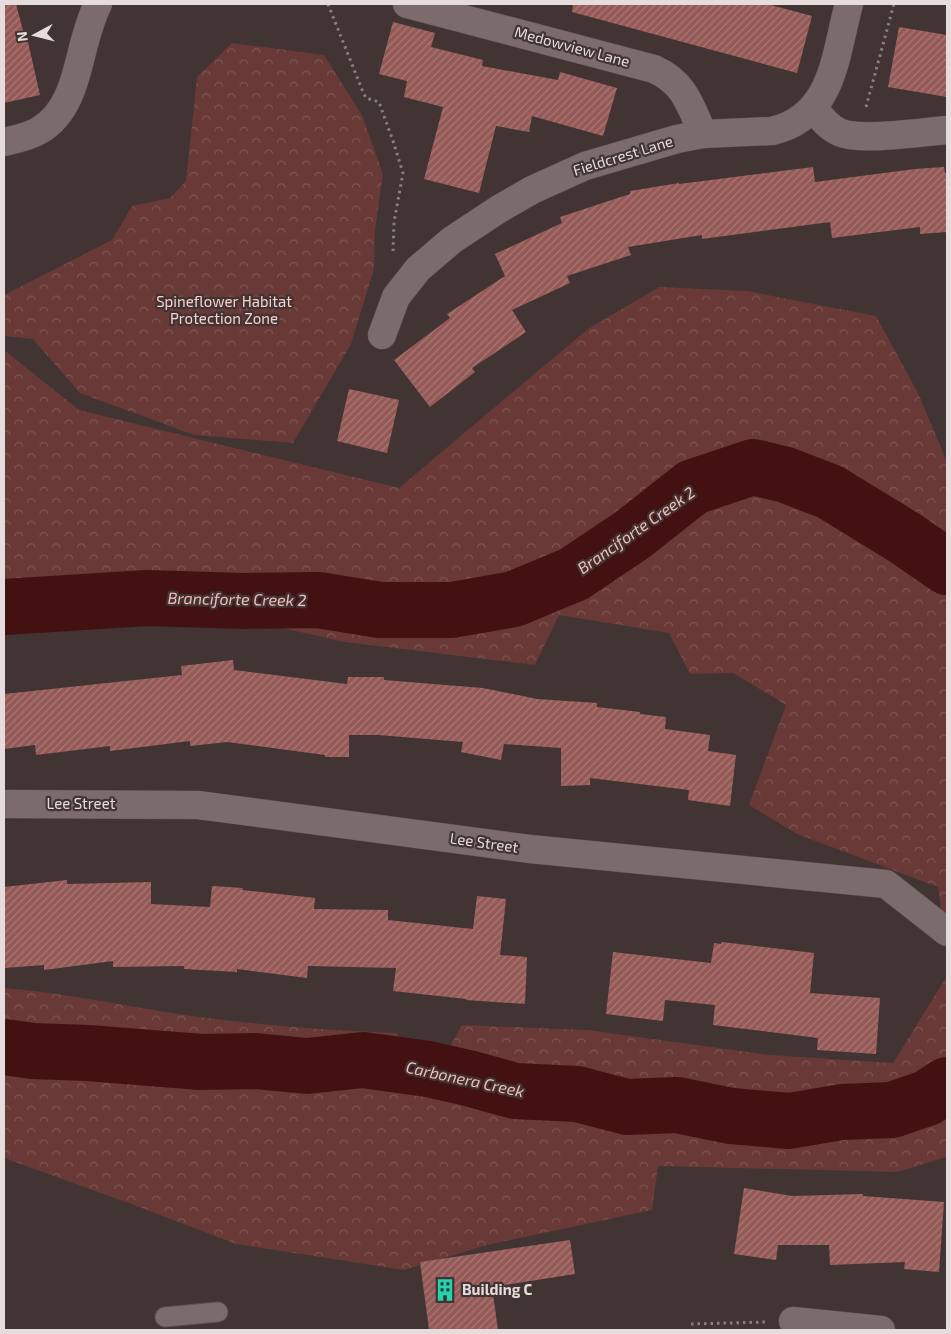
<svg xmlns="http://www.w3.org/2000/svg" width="951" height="1334" viewBox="0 0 951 1334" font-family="'Exo 2',sans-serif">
  <defs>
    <pattern id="forest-crowns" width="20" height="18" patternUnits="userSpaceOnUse" patternTransform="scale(1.25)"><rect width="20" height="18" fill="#683936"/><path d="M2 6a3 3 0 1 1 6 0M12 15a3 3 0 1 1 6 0" fill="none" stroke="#7d5552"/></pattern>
    <pattern id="building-hatch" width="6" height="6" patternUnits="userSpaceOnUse" patternTransform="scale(1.25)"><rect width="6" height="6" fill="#955a57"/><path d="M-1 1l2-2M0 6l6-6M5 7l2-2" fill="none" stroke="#a97976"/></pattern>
  </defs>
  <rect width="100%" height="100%" fill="#413433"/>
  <!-- forest -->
  <g fill="url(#forest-crowns)">
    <path d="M232,43l92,12 38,60 21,59 -8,56 -1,39 -23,75 -58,99 -99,-8 -114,-42 -47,-54 -29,-3v-41l108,-55 20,-34 38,-8 16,-17 11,-104z"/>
    <path d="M659,287l88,4 129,25 42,77 29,69v490l-9,-65 -141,-53 -48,-29 37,-100 -53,-32 -43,1 -21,-41 -110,-18 -24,50 -190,-23 -113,-25 -156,-8 -72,6v-265l75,60 320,78 189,-159z"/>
    <path d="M947,976v181l-50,15 -239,-6 -6,44 -161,34 -87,26 -168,-26 -102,-39 -130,-47v-170c63,5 125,19 188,28 68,9 138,15 205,17l8,21 34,13 23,-42 125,5 183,25 123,8z"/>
  </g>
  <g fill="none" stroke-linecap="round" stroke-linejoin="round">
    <!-- river -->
    <g stroke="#431112" stroke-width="56">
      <path d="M4,607l143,-9 96,3 75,-1 62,10h72l62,-11 60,-25 58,-39 61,-48 60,-20 33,8 44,17 75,46 42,29"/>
      <path d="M4,1047l29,4 55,2 113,9 55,-1 51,5 56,-6 65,9 40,9 47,13 62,3 50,13 50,-2 54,11 58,5 53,-9 50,-2 35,-12 20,-13"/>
    </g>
  </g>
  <!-- building -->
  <g fill="url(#building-hatch)">
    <path d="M4,4h12l10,38h2l12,53 -36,8z"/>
    <path d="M573,4h194l45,12 -15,57 -225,-61z"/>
    <path d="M393,22l42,11 -4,14 52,13 -1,6 76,14 2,-8 57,16 -14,48 -71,-20 -3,16 -33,-6 -17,67 -55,-14 19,-72 -39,-10 3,-16 -28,-7z"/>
    <path d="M899,27l48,8v62l-59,-10z"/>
    <path d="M813,167l2,15 100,-13 29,-2 1,6h2v59l-27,2v-7l-88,11 -2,-16 -128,17v-4l-74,12 3,8 -64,21 3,7 -58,27 14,22 -54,36 3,4 -45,35 -36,-47 56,-42 -3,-4 58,-38 -10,-22 67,-31 -2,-6 70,-23v-3l49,-8v1z"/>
    <path d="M349,389l50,11 -12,53 -50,-12z"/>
    <path d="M233,660l1,10 113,14 1,-7h36v3l99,8 54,11 60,4v4l43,5v2l26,3 -1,12 45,6 -2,16 28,4 -6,51 -42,-6 1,-10 -99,-12v7l-29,1v-38l-57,-4 -3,16 -40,-8 2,-10 -85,-7h-29v22h-24v-2l-98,-13 -37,4v-5l-80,10v-5l-74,9 -1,-10 -31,4v-55l178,-19 -1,-9z"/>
    <path d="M67,880v4l84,-2v22l59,3 2,-21 31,2 -1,2 73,8 -1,11 74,1v10l85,9 4,-33 29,3 -6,56 27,2 -2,47 -59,-4v-1l-73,-8 3,-23 -88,-2 -1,12 -70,-9v3l-53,-3v-3l-71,1v-6l-69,9v-5l-40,3v-81z"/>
    <path d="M722,942l92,11 -4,40 70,5 -4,56 -59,-4 1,-12 -105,-13 2,-20 -50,-5 -2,21 -57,-7 7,-62 98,11 3,-20 7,1z"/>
    <path d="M744,1188l48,8 71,-2v2l81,6 -5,70 -35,-3 1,-7 -75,3 -1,-20h-51l-2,15 -42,-6z"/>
    <path d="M570,1240l5,34 -83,13 6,43h-69l-9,-68z"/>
  </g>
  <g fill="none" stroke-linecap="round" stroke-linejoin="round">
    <defs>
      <path id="service" d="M165,1317l53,-5"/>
      <g id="minor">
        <path d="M407,4l247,65c31,14 36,36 49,65"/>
        <path d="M814,108c7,10 14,19 25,24 20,10 83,0 108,-2"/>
        <path d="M4,142c12,-3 25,-5 36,-12 30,-18 36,-55 44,-86 4,-14 8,-29 14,-40"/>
        <path d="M382,335l14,-38 22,-28 34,-29 47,-31 33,-19 53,-24 92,-27 26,-5 69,-3c62,-14 63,-77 77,-127"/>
        <path d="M4,804l194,1 332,44 356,35 61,48"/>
        <path d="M793,1321l88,9"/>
      </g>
    </defs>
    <!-- service casing -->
    <use href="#service" stroke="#5c5150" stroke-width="21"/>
    <!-- minor casing -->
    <use href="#minor" stroke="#5c5150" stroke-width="29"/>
    <!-- path -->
    <g stroke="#8a7f7e" stroke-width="3" stroke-dasharray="2.5 4" stroke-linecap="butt">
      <path d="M328,4l35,88 3,6 13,4 14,39 10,32 -9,49 -1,29"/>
      <path d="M866,107l28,-103"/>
      <path d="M691,1324l74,-2"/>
    </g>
    <!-- service -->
    <use href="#service" stroke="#7b6c6b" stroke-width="19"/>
    <!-- minor -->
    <use href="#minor" stroke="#7b6c6b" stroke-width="28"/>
  </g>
  <!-- icons -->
  <defs>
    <symbol id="building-bare" viewBox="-9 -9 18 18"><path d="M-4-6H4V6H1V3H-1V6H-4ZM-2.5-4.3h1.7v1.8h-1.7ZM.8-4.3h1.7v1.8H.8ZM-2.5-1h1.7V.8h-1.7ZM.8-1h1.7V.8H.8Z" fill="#20d5b0" stroke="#413433" stroke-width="2.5" paint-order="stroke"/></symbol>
  </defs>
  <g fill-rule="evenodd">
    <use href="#building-bare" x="429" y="1274" width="32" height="32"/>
  </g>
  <g text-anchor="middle" stroke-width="4.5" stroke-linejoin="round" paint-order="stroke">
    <!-- street labels -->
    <g font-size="15" fill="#e5dcdb" stroke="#413433">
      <text transform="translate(572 47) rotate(15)" y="5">Medowview Lane</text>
      <text transform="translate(623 156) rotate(-17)" y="5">Fieldcrest Lane</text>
      <text x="81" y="809">Lee Street</text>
      <text transform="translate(484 843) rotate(8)" y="5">Lee Street</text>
    </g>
    <!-- park labels -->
    <g font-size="15" fill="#f7d1ce" stroke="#413433">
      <text x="224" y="307">Spineflower Habitat<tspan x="224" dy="17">Protection Zone</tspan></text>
    </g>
    <!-- poi labels -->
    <g font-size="15" font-weight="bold" fill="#e5dcdb" stroke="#413433" text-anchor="start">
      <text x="462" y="1295">Building C</text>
    </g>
    <!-- water labels -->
    <g font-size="16" font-style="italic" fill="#f4bcb8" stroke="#413433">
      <text transform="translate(636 530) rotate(-35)" y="6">Branciforte Creek 2</text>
      <text transform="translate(237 599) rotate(1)" y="6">Branciforte Creek 2</text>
      <text transform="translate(465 1079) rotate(12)" y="6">Carbonera Creek</text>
    </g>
  </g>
  <!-- border -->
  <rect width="951" height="1334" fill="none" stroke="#e5dcdb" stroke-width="10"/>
  <!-- north arrow -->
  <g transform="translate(35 35) rotate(263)" stroke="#413433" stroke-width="4" paint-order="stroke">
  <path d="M0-4L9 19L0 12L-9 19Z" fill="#e5dcdb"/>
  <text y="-8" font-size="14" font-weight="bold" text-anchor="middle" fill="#e5dcdb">N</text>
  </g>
</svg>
